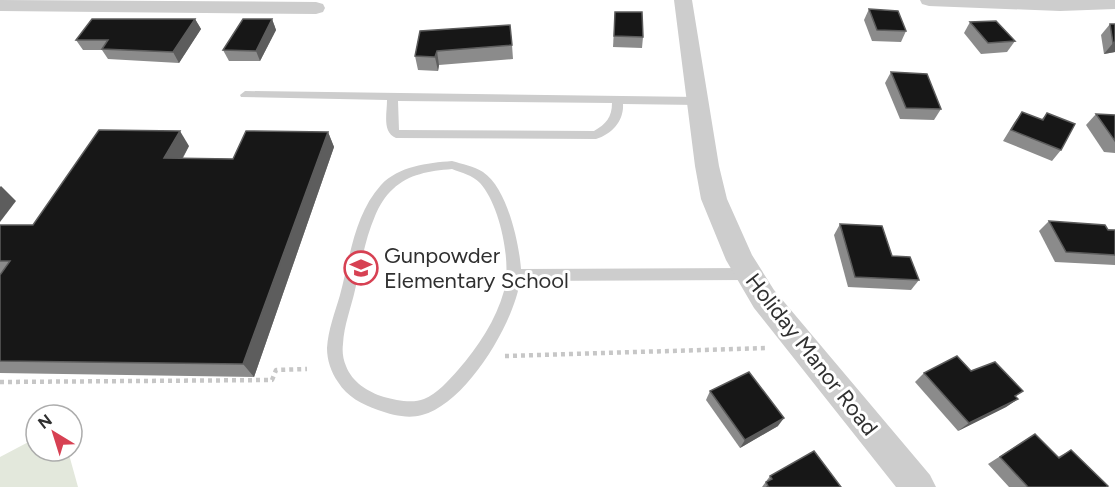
<svg xmlns="http://www.w3.org/2000/svg" width="1115" height="487" viewBox="0 0 1115 487" font-family="Figtree,sans-serif">
  <rect width="100%" height="100%" fill="#fff"/>
  <!-- green -->
  <path fill="#e3e8dc" d="M36,438v13h32l10,36h-78v-30z"/>
  <g fill="none" stroke-linecap="round" stroke-linejoin="round">
    <!-- path -->
    <g stroke="#c7c7c7" stroke-width="4.5" stroke-dasharray="4 4" stroke-linecap="butt">
      <path d="M505,356l263,-8"/>
      <path d="M0,382l272,-2 4,-10 31,-1"/>
    </g>
    <!-- service -->
    <g fill="#cdcdcd" fill-rule="evenodd">
      <path d="M245,91l453,6 6,4 -6,4 -75,-1c1,17 -11,30 -27,35l-200,-1c-14,-6 -9,-24 -9,-38l-146,-3 -1,-2zM398,101l214,2c0,14 -6,21 -18,28l-195,-1z"/>
      <path d="M452,161c10,3 22,5 31,11 24,16 36,70 38,97l228,-1 5,2 2,4 -2,4 -5,2 -229,1c-6,42 -54,123 -98,134 -14,4 -30,0 -44,-5 -16,-6 -31,-13 -40,-28 -7,-10 -11,-22 -11,-34 1,-18 8,-36 13,-53 10,-37 14,-80 41,-110 18,-19 46,-22 71,-24zM452,169c10,4 20,6 28,14 20,22 32,80 24,108 -8,29 -26,56 -46,79 -9,10 -21,24 -34,29 -12,5 -28,1 -40,-2 -16,-5 -32,-15 -38,-31 -3,-7 -4,-15 -3,-22 1,-19 8,-36 12,-54 6,-25 10,-51 20,-74 4,-10 10,-20 18,-27 16,-15 36,-18 59,-20z"/>
    </g>
    <!-- minor -->
    <g fill="#cdcdcd" fill-rule="evenodd">
      <path d="M0,0l316,2 7,2 2,4 -2,4 -7,2 -316,-3z"/>
      <path d="M674,0h18l27,166 8,33 25,56 22,35 156,185 6,12h-40l-142,-179 -28,-48 -25,-61 -6,-33z"/>
      <path d="M920,0h195v9l-55,2 -131,-5 -7,-2z"/>
    </g>
  </g>
  <!-- wall -->
  <g fill="#8b8b8b">
    <path d="M869,9l37,22 -5,11 -29,-1 -8,-21z"/>
    <path d="M615,12l28,25 -1,11 -29,-1z"/>
    <path d="M195,19l6,10 -22,34 -71,-4 -6,-9h-19l-7,-10z"/>
    <path d="M272,19l4,11 -16,31h-31l-6,-11z"/>
    <path d="M970,22l45,19 -8,11 -26,2 -17,-21z"/>
    <path d="M1110,24l5,28 -11,2 -3,-19z"/>
    <path d="M420,31l92,14 1,14 -74,6 -1,6 -20,-1 -3,-14z"/>
    <path d="M891,72l50,37 -7,11 -34,-1 -15,-36z"/>
    <path d="M1022,112l19,8 6,-7 14,37 -9,11 -49,-20 11,-18z"/>
    <path d="M1096,114l19,1v38l-11,-1 -18,-27z"/>
    <path d="M328,132l6,15 -80,230 -254,-4v-148h33l156,-79 -6,12 50,1z"/>
    <path d="M1049,221l66,9v35l-60,-3 -16,-31z"/>
    <path d="M840,224l52,32 27,24 -8,10 -63,-3 -14,-52z"/>
    <path d="M971,371l47,28 -12,8 -48,24 -43,-49 9,-9z"/>
    <path d="M710,391l68,35 -38,22 -34,-48z"/>
    <path d="M1035,434l23,23 13,-7 35,37h-97l-21,-23z"/>
    <path d="M770,476l71,11h-79z"/>
  </g>
  <!-- shaded-wall -->
  <g fill="#5d5d5d">
    <path d="M195,19l6,10 -22,34 -6,-11z"/>
    <path d="M272,19l4,11 -16,31 -4,-10z"/>
    <path d="M1115,42v10l-11,2 9,-11z"/>
    <path d="M437,51l2,14 -1,6 -3,-14z"/>
    <path d="M180,131l9,15 -15,27 -10,-15z"/>
    <path d="M328,132l6,15 -80,230 -11,-13z"/>
    <path d="M1,186l15,15 -16,21v-35z"/>
    <path d="M1018,399l-12,8 -48,24 11,-8z"/>
    <path d="M784,418l-6,8 -38,22 5,-8z"/>
  </g>
  <!-- building -->
  <g fill="#171717" stroke="#5d5d5d" stroke-width="1.5">
    <path d="M869,9l29,2 8,20 -29,-1z"/>
    <path d="M615,12h27l1,25 -29,-1z"/>
    <path d="M92,19h103l-22,33 -71,-3 6,-9h-32z"/>
    <path d="M243,19h29l-16,32 -33,-1z"/>
    <path d="M996,21l19,20 -27,2 -18,-21z"/>
    <path d="M1110,24h5v18l-2,1z"/>
    <path d="M510,25l2,20 -75,6 -2,6 -20,-1 5,-25z"/>
    <path d="M891,72l36,2 14,35 -35,-1z"/>
    <path d="M1022,112l21,8 4,-7 28,11 -14,26 -50,-20z"/>
    <path d="M1096,114l19,1v26z"/>
    <path d="M99,130l81,1 -16,27 69,1 13,-28 82,1 -85,232 -243,-3v-86l10,-14h-10v-36h33z"/>
    <path d="M1049,221l56,4 3,5h7v25l-49,-3z"/>
    <path d="M840,224l42,2 10,30 18,1 9,23 -64,-3z"/>
    <path d="M957,356l14,15 24,-9 28,29 -8,5 3,3 -49,24 -45,-50z"/>
    <path d="M749,372l35,46 -39,22 -35,-49z"/>
    <path d="M1035,434l24,24 12,-8 37,36 -2,1h-78l-28,-30z"/>
    <path d="M814,451l27,36h-74l1,-1 -2,-4 6,-3 -2,-3z"/>
  </g>
  <!-- icons -->
  <defs>
    <symbol id="school-ring" viewBox="-11 -11 22 22"><circle r="9.5" fill="#fff" stroke="#d74153" stroke-width="1.5"/><path d="M0-5L7-2L0 1L-7-2ZM-4 1L0 2.5L4 1V4Q0 6-4 4Z" fill="#d74153"/></symbol>
  </defs>
  <g fill-rule="evenodd">
    <use href="#school-ring" x="342" y="249" width="38" height="38"/>
  </g>
  <g text-anchor="middle" stroke-width="6" stroke-linejoin="round" paint-order="stroke">
    <!-- poi labels -->
    <g font-size="22" fill="#303030" stroke="#fff" text-anchor="start">
      <text x="384" y="263">Gunpowder<tspan x="384" dy="25">Elementary School</tspan></text>
    </g>
    <!-- street labels -->
    <g font-size="22" fill="#303030" stroke="#fff">
      <text transform="translate(812 354) rotate(52)" y="8">Holiday Manor Road</text>
    </g>
  </g>
  <!-- north arrow -->
  <g transform="translate(54 433) rotate(322)"><circle r="28" fill="#ffffff" stroke="#acacac" stroke-width="1.5"/>
  <path d="M0-4.5L10 22L0 15L-10 22Z" fill="#d74153"/>
  <text y="-9" font-size="16" font-weight="bold" text-anchor="middle" fill="#303030">N</text>
  </g>
</svg>
